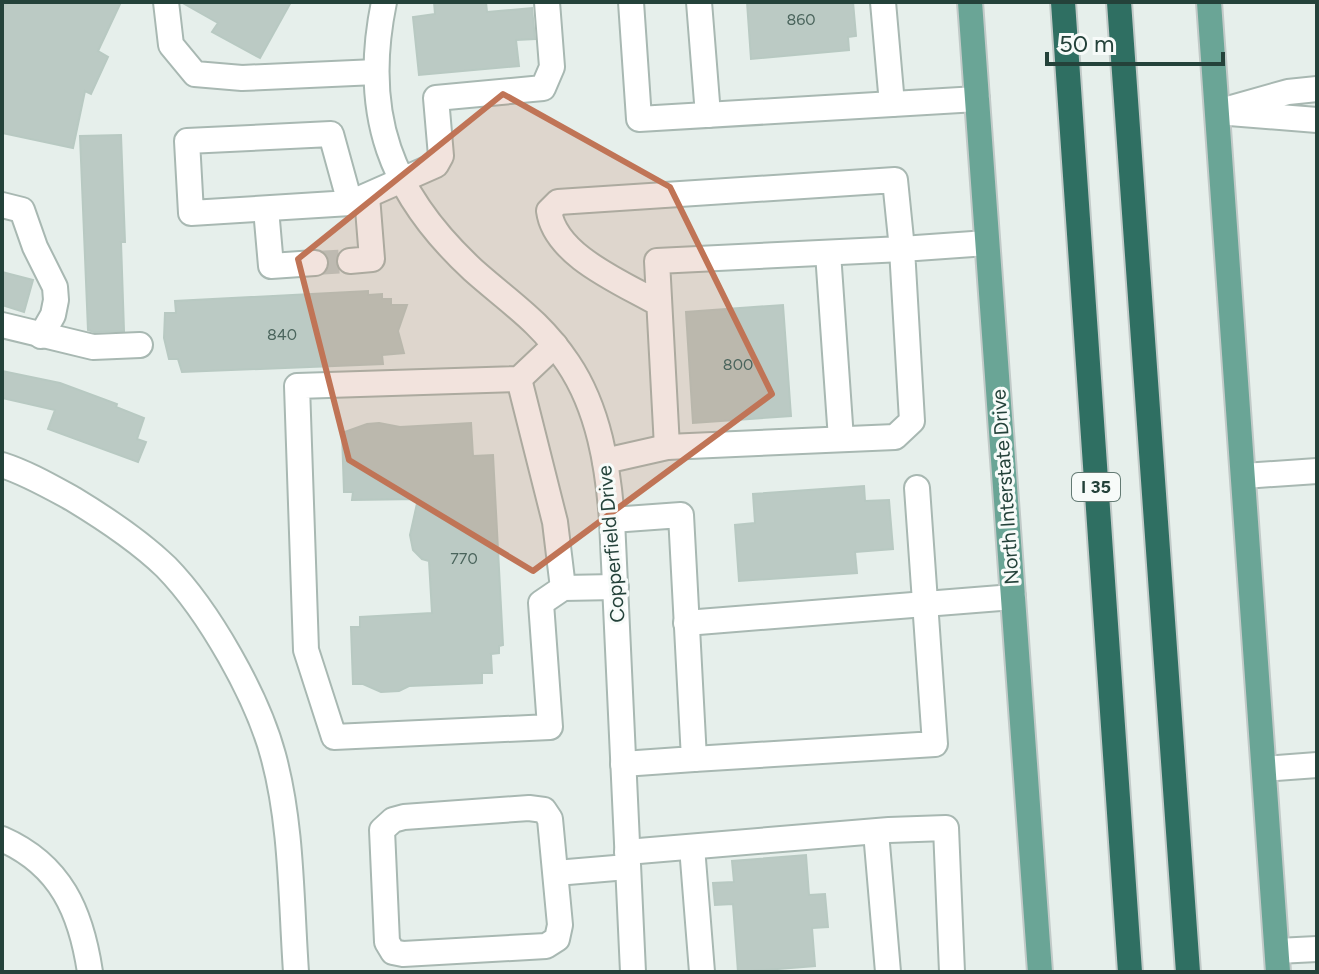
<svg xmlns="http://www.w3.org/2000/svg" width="1319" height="974" viewBox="0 0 1319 974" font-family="Figtree,sans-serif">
  <rect width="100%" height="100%" fill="#e6efeb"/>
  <!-- building -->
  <g fill="#bbcac4" stroke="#b8c9c2" stroke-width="2">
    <path d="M2,2h119l-23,49 10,6 -17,37 -6,-3 -12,57 -71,-15z"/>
    <path d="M181,2h110l-31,56 -48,-26 6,-9z"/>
    <path d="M434,2h52l1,10 45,-4 3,31 -19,1 3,26 -100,9 -6,-58 22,-3z"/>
    <path d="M747,2h106l3,34 -8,1 1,13 -98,9z"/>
    <path d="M121,135l4,107h-4l3,89 -30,1 -6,-2 -8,-194z"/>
    <path d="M2,272l31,8 -9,32 -22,-7z"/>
    <path d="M368,291v4l14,-1v5h9v6h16l-9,26 6,22 -22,2 1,9 -201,8 -4,-13h-9l-5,-21 1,-25h11l-1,-12z"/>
    <path d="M783,305l8,111 -98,7 -7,-111z"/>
    <path d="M2,371l58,12 57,21 -1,3 28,11 -7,21 9,3 -8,20 -90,-33 7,-19 -53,-12z"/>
    <path d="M379,423l21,4 71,-4 2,33 20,-1 10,190 -4,1v7l-8,1 1,19h-10v10l-73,3 -10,5 -18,1 -18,-8h-10l-2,-57h9v-10l72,-4 -3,-52 -7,-2 -9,-9 -3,-15 8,-36 -66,1 1,-8h-9l-2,-59 25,-9z"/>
    <path d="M864,486l1,15 24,-1 4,49 -38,3 2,21 -118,8 -4,-56 20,-2 -2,-29z"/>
    <path d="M806,855l3,40 16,-1 3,33 -16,1 3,38 -77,6 -5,-68 -18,1 -2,-22 21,-1 -2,-21z"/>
  </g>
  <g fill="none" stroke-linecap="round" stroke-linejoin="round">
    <!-- minor-tunnel -->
    <path stroke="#bfccc8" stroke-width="24" stroke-dasharray="24 12" stroke-linecap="butt" d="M315,263l35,-2"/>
    <defs>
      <g id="minor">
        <path d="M166,2l5,43 24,29 47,4 134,-6"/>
        <path d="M384,2c-23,112 6,191 89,268 37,33 66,50 95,93 31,46 40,104 44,157l21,452"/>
        <path d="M631,2l8,117 338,-20"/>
        <path d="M699,2l9,113"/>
        <path d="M883,2l9,102"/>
        <path d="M1317,89l-29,3 -71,20 100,8"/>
        <path d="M350,203l-19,-69 -144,7 4,72 159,-10 86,-38 5,-9 -5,-58 107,-10 9,-21 -5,-65"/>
        <path d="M2,205l20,5 13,37 20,40 1,13 -3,15 -12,21"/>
        <path d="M266,209l5,57 44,-3"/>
        <path d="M828,253l13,186"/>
        <path d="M350,261l22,-2 -5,-63"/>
        <path d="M659,304c-36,-21 -104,-48 -110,-93l9,-9 337,-22 7,69 -245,12 10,186"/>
        <path d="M2,325l91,22 47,-2"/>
        <path d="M555,345l-36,34 -222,7 9,264 28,87 216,-10 -9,-124 22,-15 53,-1"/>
        <path d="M519,379l36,143 8,66"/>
        <path d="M605,461l62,-14 228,-10 17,-16 -10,-172 85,-6"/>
        <path d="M2,465c25,8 49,22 71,34 33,20 65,41 93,68 43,44 91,129 107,188 19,69 18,146 23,217"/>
        <path d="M1244,476l73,-5"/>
        <path d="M612,520l69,-5 13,244 -71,5"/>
        <path d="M686,623l327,-26"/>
        <path d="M694,759l241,-15 -18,-256"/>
        <path d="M1264,769l53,-4"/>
        <path d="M529,808l15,2 6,9 10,106 -3,14 -11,7 -143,8 -10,-2 -6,-10 -5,-112 11,-10 11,-3z"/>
        <path d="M876,832l12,140"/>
        <path d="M2,839c59,26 79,73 88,133"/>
        <path d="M692,847l10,125"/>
        <path d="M627,852l262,-22 57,-2 6,144"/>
        <path d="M556,873l71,-6"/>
        <path d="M1277,951l40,-2"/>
      </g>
      <g id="major">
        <path d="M970,2l70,970"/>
        <path d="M1209,2l69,970"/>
      </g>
      <g id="highway">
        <path d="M1063,2l67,970"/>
        <path d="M1119,2l69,970"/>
      </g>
    </defs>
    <!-- minor casing -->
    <use href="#minor" stroke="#a8b8b2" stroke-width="28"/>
    <!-- major casing -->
    <use href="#major" stroke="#c2cac8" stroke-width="28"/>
    <!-- highway casing -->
    <use href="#highway" stroke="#c2cac8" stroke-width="28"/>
    <!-- minor -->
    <use href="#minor" stroke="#fff" stroke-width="24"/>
    <!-- major -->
    <use href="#major" stroke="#6aa596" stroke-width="24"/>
    <!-- highway -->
    <use href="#highway" stroke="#2f6f62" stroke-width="24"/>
  </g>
  <!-- marked area -->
  <path fill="#c07456" fill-opacity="0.2" stroke="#c07456" stroke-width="6" stroke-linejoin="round" d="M503,94l167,93 102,207 -239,177 -184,-111 -51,-201z"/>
  <g text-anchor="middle" stroke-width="6" stroke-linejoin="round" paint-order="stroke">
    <!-- number labels -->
    <g font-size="16" fill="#4a645c">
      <text x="801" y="25">860</text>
      <text x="282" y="340">840</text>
      <text x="738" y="370">800</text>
      <text x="464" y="564">770</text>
    </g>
    <!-- shield labels -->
    <rect fill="#f7fbf9" stroke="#637a73" stroke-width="2" x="1072" y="473" width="48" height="28" rx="6"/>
    <g font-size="18" font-weight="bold" fill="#24423a">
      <text x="1096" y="493">I 35</text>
    </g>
    <!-- street labels -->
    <g font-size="20" fill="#24423a" stroke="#f7fbf9">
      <text transform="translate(1005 487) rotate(-94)" y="7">North Interstate Drive</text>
      <text transform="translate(611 544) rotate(-95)" y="7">Copperfield Drive</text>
    </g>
  </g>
  <!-- border -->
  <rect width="1319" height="974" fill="none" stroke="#24423a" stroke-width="8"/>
  <!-- scale -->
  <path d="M1047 52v12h176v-12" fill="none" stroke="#24423a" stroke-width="4"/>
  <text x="1059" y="52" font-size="24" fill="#24423a" stroke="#f7fbf9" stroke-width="6" paint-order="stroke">50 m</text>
</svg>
